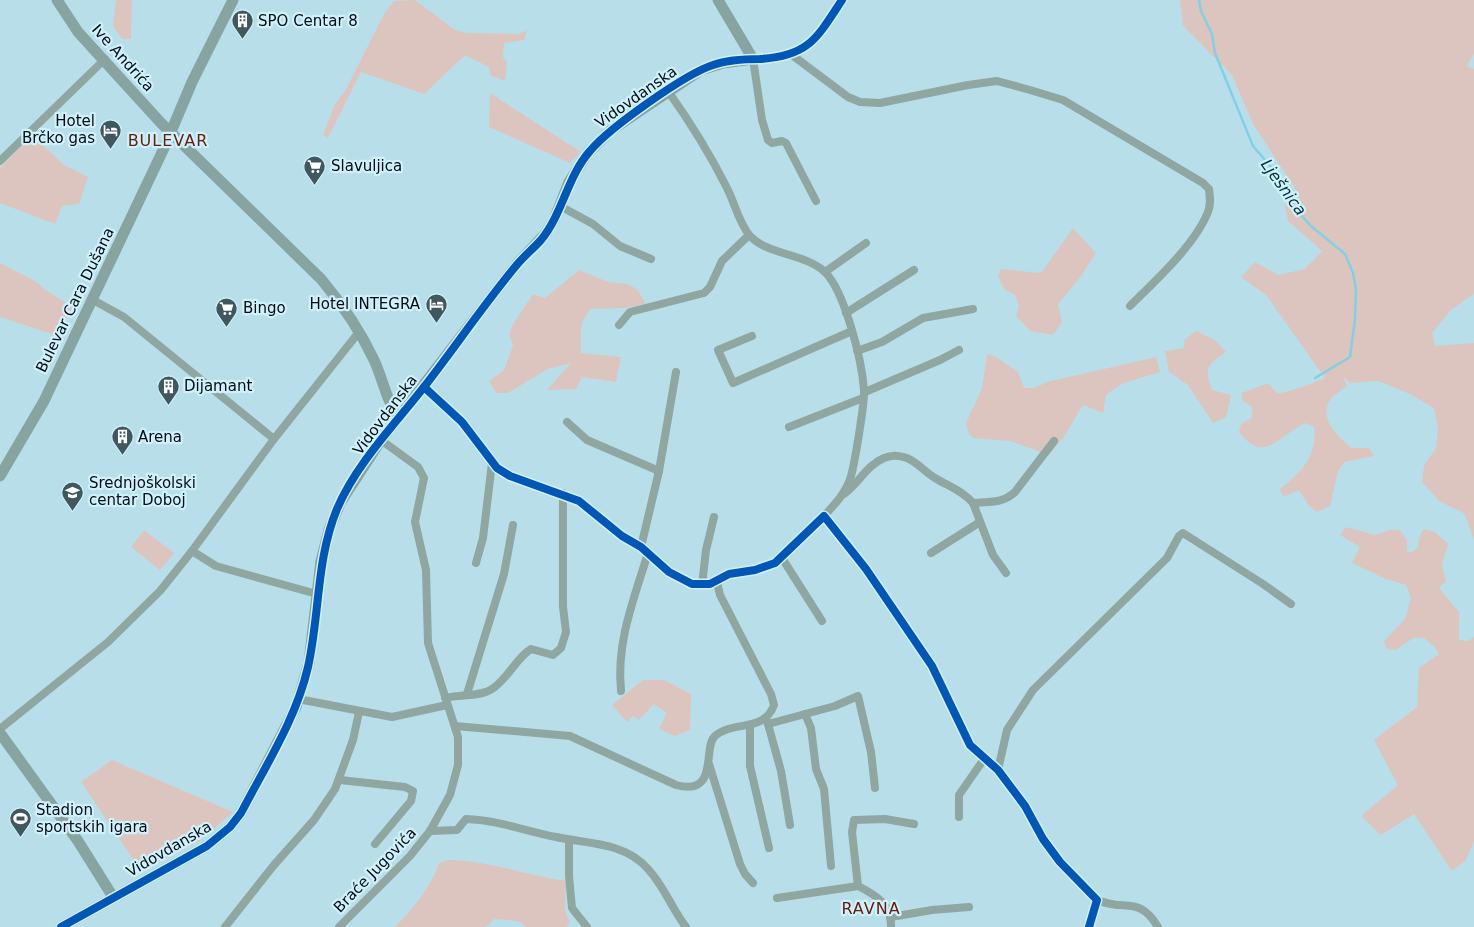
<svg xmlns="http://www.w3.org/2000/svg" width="1474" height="927" viewBox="0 0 1474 927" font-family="'DejaVu Sans',sans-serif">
  <rect width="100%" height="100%" fill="#b8dfe9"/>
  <!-- green -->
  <g fill="#dcc5be">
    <path d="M116,0h16l-1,39h-9l-9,-13z"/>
    <path d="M415,0l40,30 12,3 52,1 8,-4 -3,10 -20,3 -1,14 4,6 -2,18 -15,-6 -1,-8 -24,-12 -41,39 -63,-22 -33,66 -5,-3 12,-31 10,-13 40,-79 9,-11z"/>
    <path d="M1180,0h294v54l-7,12 7,3v225l-23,16 -19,23 3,13 39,-3v197l-9,-26 -26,-13 -17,-19 2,-17 12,-17 2,-20 -4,-20 -24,-14 -32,-13 -28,2 -7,-7 4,10c-5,4 -12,8 -16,13 -14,18 7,39 21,49h17l5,8 -30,6 -6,10 -8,34 -13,6 -9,-7 -9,-15 -16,7 -3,-8c21,-16 38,-34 34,-62l-8,-4c-28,12 -41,43 -67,9l2,-8 11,-6v-11l-10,-7v-7l26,-10 9,10c9,1 38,-11 48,-15l-59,-83 -25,-18 14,-15 23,13 27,-6 17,-18 -34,-30 -3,-16 15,-9 -47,-72 -21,-49 -49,-49z"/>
    <path d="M490,93l91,59 -11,11 -81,-36z"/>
    <path d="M32,135l32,30 24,12 -9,27 -17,2 -7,18 -55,-21v-35z"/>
    <path d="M1073,228l23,25 -17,26 -21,25 4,18 -9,13 -23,-4 -14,-15 3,-10 -4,-11 -11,-6 -6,-13 3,-7 40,4z"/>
    <path d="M0,263l35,18 9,8 28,18 -14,29 -58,-19z"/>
    <path d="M579,270l29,12 19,2 10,5 9,15 -21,4 -34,1c-13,13 -10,26 -10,44l40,4 -5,25 -34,-5 -6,12 -29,1 24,-27 -23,6 -40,24h-12l-7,-12 15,-11 9,-25 -4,-10 4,-11 20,-30 12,4z"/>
    <path d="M1196,331l19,9 11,12c-19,13 -22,15 -14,38l19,5 -5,22 -13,6 -25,-38 -19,-13 -4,-21 19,-3v-8z"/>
    <path d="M987,354l9,3 22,15 6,16h10l13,-6 109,-25 4,15 -39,12 -15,11 -3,18 -20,-8 -20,33 -14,17 -39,-14 -36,-3 -5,-3 -3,-12 16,-35z"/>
    <path d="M1346,527l29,8 14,-5h11l7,10v11l3,2 8,-5 1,-9 4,-10 12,3 13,12 -6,21 4,16 -7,7 20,24v28l9,1 6,-4v204l-8,19 -14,11 -38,-57 -33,21 -20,-19 37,-31 -24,-45 43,-33 2,-39 20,-14 -5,-8 -10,-8h-11l-17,12 -9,-1 -3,-8 21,-22 6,-21 -5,-13 -20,-6 -34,-16 8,-16 -20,-12z"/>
    <path d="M144,530l30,23 -14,17 -29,-23z"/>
    <path d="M643,680h21l27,14 -1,36 -15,6 -16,-7 8,-16 -13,-9 -15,16 -6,-4 -6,6 -15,-17z"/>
    <path d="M112,760l121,52 -34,29 -58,30 -60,-89z"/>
    <path d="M448,860c40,0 78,16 118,21l-1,30 5,11 -3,5h-41l-8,-6 -24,-2 -8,8h-91c18,-18 36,-40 44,-64z"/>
  </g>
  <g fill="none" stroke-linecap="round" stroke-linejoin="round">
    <!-- stream -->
    <path stroke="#81d0e4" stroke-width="2.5" d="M1199,0l2,11 11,23 3,19 38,93 18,21 27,45 13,14 34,28 8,19 3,16 -1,30 -5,38 -35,21"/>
    <!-- street -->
    <g stroke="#8fa6a1" stroke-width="8">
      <path d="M792,55l56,42 12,5 20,1 88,-18 29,-4 33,9 33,10 140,83 6,6c1,8 2,16 -1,23 -13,33 -53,69 -78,94"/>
      <path d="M668,91c22,31 42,63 59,97 8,16 12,35 23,48 18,19 54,17 75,36 20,20 37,89 39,118 1,11 -10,79 -14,89 -5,15 -16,26 -26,37"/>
      <path d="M0,161l105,-102"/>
      <path d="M816,201l-30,-58 -4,-2 -10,2 -4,-3 -6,-20 -9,-61c55,-2 61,-16 89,-59"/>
      <path d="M560,206l33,18 27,22 31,13"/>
      <path d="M825,272l41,-29"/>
      <path d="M93,300l31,17 150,122"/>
      <path d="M846,313l68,-43"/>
      <path d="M619,325l11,-13 74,-19 6,-6 12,-26 27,-26"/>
      <path d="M752,336l-34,14 15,33 119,-52"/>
      <path d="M857,351l25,-9 41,-24 50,-9"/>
      <path d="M424,387l38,35 35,46 13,8 69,25 43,35 19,11 28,25 23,12h18l19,-10 26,-4 20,-7 49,-47 42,53 66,97 38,79 28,25 27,36 18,33 17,23 37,38 -8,27"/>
      <path d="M865,392l75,-32 19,-10"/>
      <path d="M567,422l20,18 72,31"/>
      <path d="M789,427l74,-29"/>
      <path d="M844,494c15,-11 23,-29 40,-36 7,-3 15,-3 23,0 10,4 18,14 28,20 13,8 28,13 38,25 16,-2 29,1 42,-11l39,-51"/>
      <path d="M973,503l20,52 13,18"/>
      <path d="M641,547l18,-76 17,-99"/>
      <path d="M192,551l24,15 101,28"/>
      <path d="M931,553l49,-31"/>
      <path d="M782,558l40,63"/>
      <path d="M476,563l7,-25 9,-75"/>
      <path d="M702,585l4,-35 8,-33"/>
      <path d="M621,691c-5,-49 13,-92 27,-138"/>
      <path d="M467,694l37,-120 9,-49"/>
      <path d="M445,698c15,-4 35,-1 47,-9 16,-10 24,-31 39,-40l22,6 8,-7 5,-16 -3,-25v-114"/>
      <path d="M298,699l94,18 55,-12"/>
      <path d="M805,714l6,14 5,41 8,20 7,77"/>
      <path d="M766,719l2,5 67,-18 23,-10 13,56 4,36"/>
      <path d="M768,724l13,47 9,54"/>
      <path d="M750,725v41l19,82"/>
      <path d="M455,726l115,10 106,49c44,12 26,-38 39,-49 18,-16 49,-3 59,-31l-3,-11 -51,-99 -3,-13"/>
      <path d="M0,729l108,-87 52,-51 32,-40 82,-112 85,-107"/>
      <path d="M709,764l31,100 5,10 8,9"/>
      <path d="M998,770l9,-40 26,-40 134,-132 12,-22 4,-3 80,51 28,20"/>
      <path d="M340,780l65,7 8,4 -2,10 -36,43"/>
      <path d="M959,817v-22l25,-36"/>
      <path d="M430,831l27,-1 9,-11c32,1 59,12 90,18 32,7 69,5 92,32 16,17 24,40 38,58"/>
      <path d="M569,840v36l3,32 15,19"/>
      <path d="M777,898l81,-12"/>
      <path d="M1097,900c28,12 42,-5 61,27"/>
      <path d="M891,917l41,-7 37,-3"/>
      <path d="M225,927l49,-62 40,-45 21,-31 18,-49 6,-28"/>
      <path d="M339,927l71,-71 20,-25 20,-36 8,-30v-28l-30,-94 -2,-73 -11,-48 9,-44 -6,-11 -37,-27"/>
      <path d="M891,927c1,-22 -15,-32 -33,-41l-6,-54 2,-12 31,-1 29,5"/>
    </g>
    <!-- secondary -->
    <g stroke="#88a4a1" stroke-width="11">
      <path d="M57,0l21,32 83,91 160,156c21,25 39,51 53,81 9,19 12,41 25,57"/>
      <path d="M0,476l44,-75 121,-255 27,-64 41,-82"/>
      <path d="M0,733l78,108 35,56"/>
      <path d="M61,927l146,-81 23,-19 11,-14 55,-106 13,-44 12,-102 8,-31 11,-27 41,-63 136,-176 29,-31 8,-13 15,-38 19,-29 22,-22 91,-61 22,-7 30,-4 -35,-59"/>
    </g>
    <defs>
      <g id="cycleway">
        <path d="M424,387l38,35 35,46 13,8 69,25 43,35 19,11 28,25 23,12h18l19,-10 26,-4 20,-7 49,-47 42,53 66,97 38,79 28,25 27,36 18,33 17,23 37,38 -8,27"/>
        <path d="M61,927l146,-81 23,-19 11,-14c25,-48 55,-94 67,-146 12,-54 8,-107 29,-158 19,-45 58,-85 87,-122 31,-40 59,-81 91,-120 8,-10 18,-18 26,-27 22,-27 26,-63 49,-89 19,-23 95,-77 123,-86 14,-5 32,-6 47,-6 49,-3 57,-21 82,-59"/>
      </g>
    </defs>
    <!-- cycleway casing -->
    <use href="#cycleway" stroke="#d0f1fb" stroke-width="11"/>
    <!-- cycleway -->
    <use href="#cycleway" stroke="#0057b8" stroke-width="8"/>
  </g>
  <!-- icons -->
  <defs>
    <symbol id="building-pin" viewBox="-11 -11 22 30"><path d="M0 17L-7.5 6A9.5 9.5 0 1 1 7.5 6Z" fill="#40575e" stroke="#d0f1fb"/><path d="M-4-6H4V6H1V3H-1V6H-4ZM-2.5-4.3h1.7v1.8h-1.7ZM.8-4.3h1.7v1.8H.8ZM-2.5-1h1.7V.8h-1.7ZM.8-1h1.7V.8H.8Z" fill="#fff"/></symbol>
    <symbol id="hotel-pin" viewBox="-11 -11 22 30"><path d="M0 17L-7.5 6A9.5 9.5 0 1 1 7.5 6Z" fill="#40575e" stroke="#d0f1fb"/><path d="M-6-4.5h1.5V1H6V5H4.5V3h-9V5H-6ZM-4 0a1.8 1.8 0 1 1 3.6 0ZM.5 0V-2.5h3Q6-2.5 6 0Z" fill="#fff"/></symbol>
    <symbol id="supermarket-pin" viewBox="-11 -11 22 30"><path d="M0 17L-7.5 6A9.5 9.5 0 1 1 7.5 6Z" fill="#40575e" stroke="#d0f1fb"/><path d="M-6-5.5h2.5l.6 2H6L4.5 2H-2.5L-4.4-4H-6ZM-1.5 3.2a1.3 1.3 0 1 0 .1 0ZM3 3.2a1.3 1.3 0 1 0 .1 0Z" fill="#fff"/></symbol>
    <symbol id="school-pin" viewBox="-11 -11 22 30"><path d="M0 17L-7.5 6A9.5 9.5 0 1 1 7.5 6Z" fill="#40575e" stroke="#d0f1fb"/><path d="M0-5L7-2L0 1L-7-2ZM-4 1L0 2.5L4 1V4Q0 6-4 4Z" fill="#fff"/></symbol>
    <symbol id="stadium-pin" viewBox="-11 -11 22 30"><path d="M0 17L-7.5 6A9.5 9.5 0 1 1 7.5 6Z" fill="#40575e" stroke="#d0f1fb"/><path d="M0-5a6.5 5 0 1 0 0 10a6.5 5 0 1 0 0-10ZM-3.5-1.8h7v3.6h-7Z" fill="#fff"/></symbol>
  </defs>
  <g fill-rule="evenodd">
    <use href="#building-pin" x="230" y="8" width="25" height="34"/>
    <use href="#hotel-pin" x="98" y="118" width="25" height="34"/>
    <use href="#supermarket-pin" x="302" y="154" width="25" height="34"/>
    <use href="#hotel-pin" x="424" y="292" width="25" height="34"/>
    <use href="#supermarket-pin" x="214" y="296" width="25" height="34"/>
    <use href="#building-pin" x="156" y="374" width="25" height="34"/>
    <use href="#building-pin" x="110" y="424" width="25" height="34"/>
    <use href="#school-pin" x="60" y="480" width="25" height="34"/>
    <use href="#stadium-pin" x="8" y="806" width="25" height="34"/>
  </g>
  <g text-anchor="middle" stroke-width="4.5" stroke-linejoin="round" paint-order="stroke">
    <!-- poi labels -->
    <g font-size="15" fill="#000e13" stroke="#d0f1fb" text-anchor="start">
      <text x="258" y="26">SPO Centar 8</text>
      <text x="95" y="126" text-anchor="end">Hotel<tspan x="95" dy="17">Brčko gas</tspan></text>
      <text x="331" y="171">Slavuljica</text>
      <text x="420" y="309" text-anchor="end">Hotel INTEGRA</text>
      <text x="243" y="313">Bingo</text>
      <text x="184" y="391">Dijamant</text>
      <text x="138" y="442">Arena</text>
      <text x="89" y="488">Srednjoškolski<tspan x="89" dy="17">centar Doboj</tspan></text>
      <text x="36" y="815">Stadion<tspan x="36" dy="17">sportskih igara</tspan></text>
    </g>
    <!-- street labels -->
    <g font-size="15" fill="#000e13" stroke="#d0f1fb">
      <text transform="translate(123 58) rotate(48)" y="5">Ive Andrića</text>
      <text transform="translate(636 97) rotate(-35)" y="5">Vidovdanska</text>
      <text transform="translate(75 300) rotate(-64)" y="5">Bulevar Cara Dušana</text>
      <text transform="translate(385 415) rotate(-53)" y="5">Vidovdanska</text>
      <text transform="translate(169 849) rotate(-30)" y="5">Vidovdanska</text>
      <text transform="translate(375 870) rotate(-46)" y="5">Braće Jugovića</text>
    </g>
    <!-- neighbourhood labels -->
    <g font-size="16" letter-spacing="1" fill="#63210e" stroke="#d0f1fb">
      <text x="168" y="146">BULEVAR</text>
      <text x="871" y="914">RAVNA</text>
    </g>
    <!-- water labels -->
    <g font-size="16" font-style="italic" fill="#00313b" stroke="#d0f1fb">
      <text transform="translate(1284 187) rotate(54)" y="6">Lješnica</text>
    </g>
  </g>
</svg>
